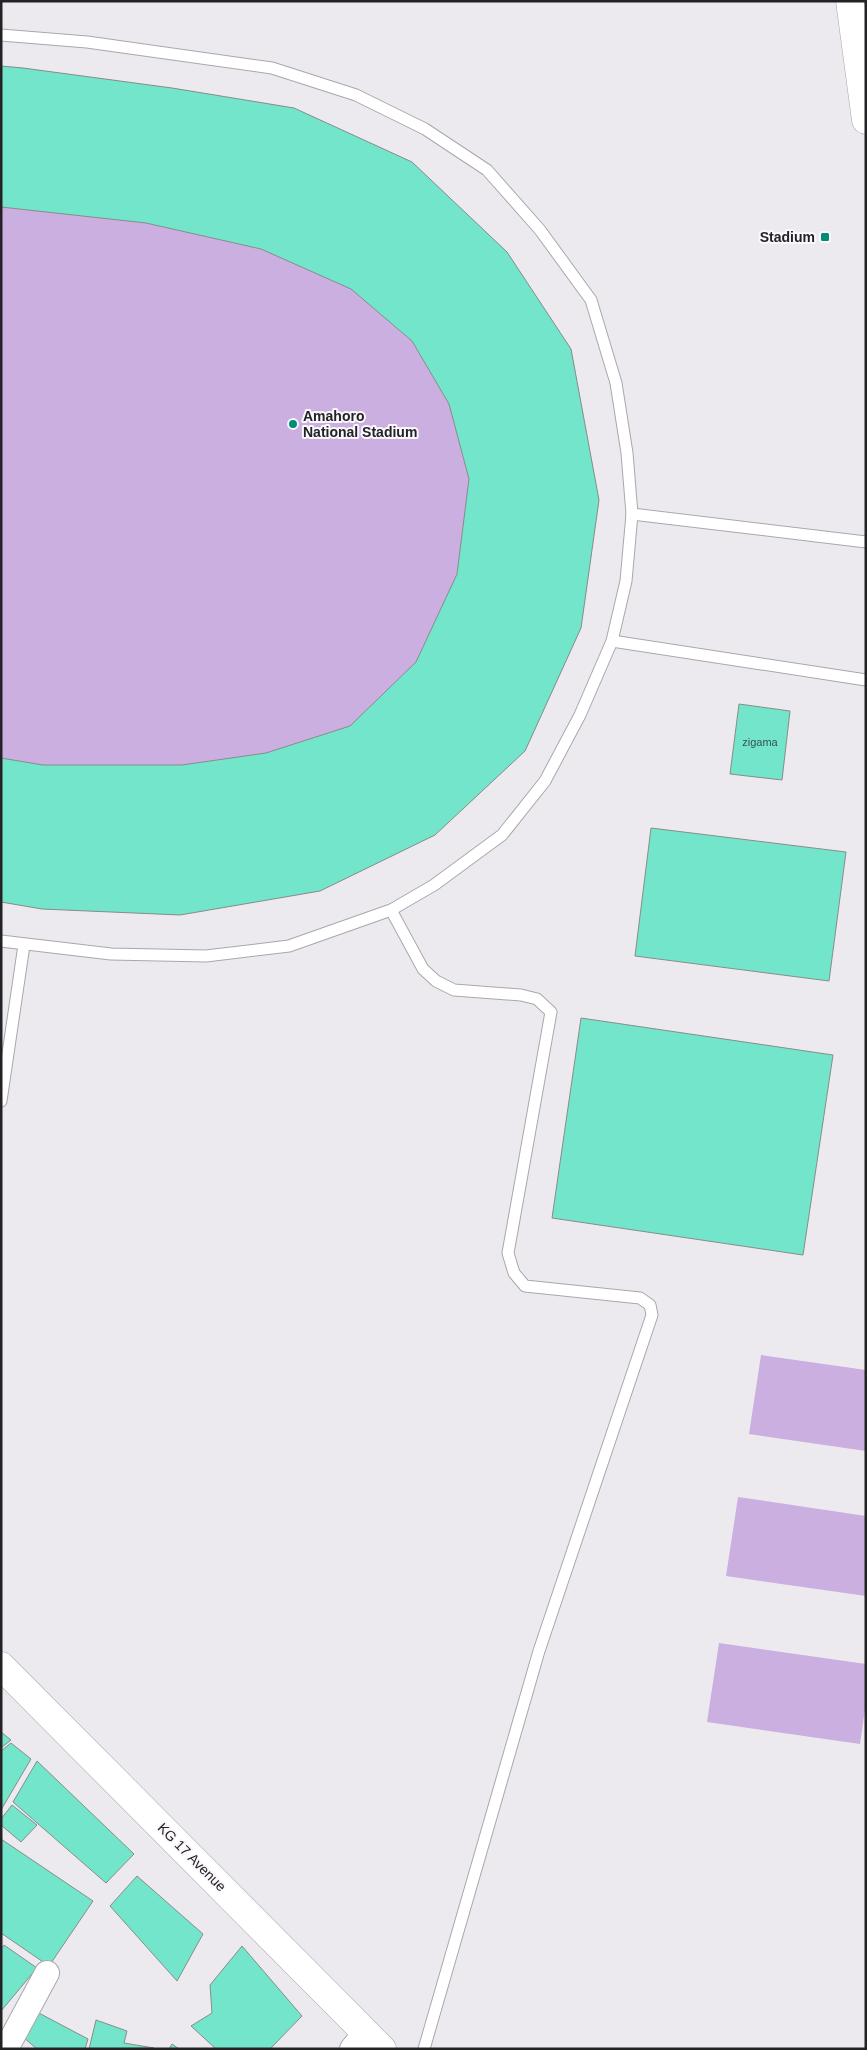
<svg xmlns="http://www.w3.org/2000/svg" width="867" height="2050" viewBox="0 0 867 2050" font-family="Helvetica,sans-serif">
  <rect width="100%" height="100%" fill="#edeaef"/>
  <!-- green -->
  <g fill="#cbafe0">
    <path d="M1,66l22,2 149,20 122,20 118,54 95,90 64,97 28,151 -18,128 -56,123 -90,84 -115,56 -140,24 -138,-6 -41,-7z"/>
    <path d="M761,1355l105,15v81l-117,-17z"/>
    <path d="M738,1497l128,19v80l-140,-20z"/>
    <path d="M719,1643l147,21v38l-6,42 -153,-22z"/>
  </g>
  <!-- building -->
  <g fill="#72e5ca" stroke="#878d8b">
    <path d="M1,66l22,2 149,20 122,20 118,54 95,90 64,97 28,151 -18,128 -56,123 -90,84 -115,56 -140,24 -138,-6 -41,-7v-144l42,7h139l84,-12 84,-27 66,-64 41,-88 12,-95 -20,-75 -37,-63 -61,-52 -90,-40 -115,-26 -145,-16z"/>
    <path d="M739,704l51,7 -8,69 -52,-6z"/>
    <path d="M651,828l195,24 -17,129 -194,-25z"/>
    <path d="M581,1018l252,37 -30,200 -251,-37z"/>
    <path d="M1,1732l10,8 -10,8z"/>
    <path d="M11,1743l20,16 -30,51v-59z"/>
    <path d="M37,1761l97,93 -28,29 -93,-81z"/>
    <path d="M12,1805l25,20 -16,17 -20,-17v-6z"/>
    <path d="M1,1839l92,62 -44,65 -48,-33z"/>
    <path d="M137,1876l66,58 -26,47 -67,-75z"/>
    <path d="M4,1945l33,23 -36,43v-62z"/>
    <path d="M242,1946l60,70 -32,33h-54l-25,-23 21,-13 -2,-28z"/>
    <path d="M37,2012l51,27 -3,10h-48l-14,-12z"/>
    <path d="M96,2020l31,11 -3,12 30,5 -65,1z"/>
    <path d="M172,2044l7,5h-10z"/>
  </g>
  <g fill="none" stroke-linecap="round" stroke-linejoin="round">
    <defs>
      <g id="service">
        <path d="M1,35l86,7 185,26 84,27 69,34 62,41 53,60 51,70 25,83 11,70 5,61 -6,67 -14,60 -32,74 -35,66 -43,54 -68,50 -43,25 -102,36 -83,10 -95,-2 -110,-13"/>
        <path d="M632,514l234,28"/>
        <path d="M612,641l254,39"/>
        <path d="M391,910l32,59 13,12 18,9 67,5 16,4 14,13 -43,241 6,20 11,13 115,12 10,7 2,10 -113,336 -115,398"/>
        <path d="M1,1101l23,-156"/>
      </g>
      <g id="minor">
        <path d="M6,2049l41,-76"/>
        <path d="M352,2049l14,-17"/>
      </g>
      <path id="tertiary" d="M1,1666l381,383"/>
      <path id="secondary" d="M850,1l16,119"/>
    </defs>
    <!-- service casing -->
    <use href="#service" stroke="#aaa7ac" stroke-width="13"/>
    <!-- minor casing -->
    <use href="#minor" stroke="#aaa7ac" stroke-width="26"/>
    <!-- tertiary casing -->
    <use href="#tertiary" stroke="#aaa7ac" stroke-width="29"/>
    <!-- secondary casing -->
    <use href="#secondary" stroke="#aaa7ac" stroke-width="29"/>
    <!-- service -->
    <use href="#service" stroke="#fff" stroke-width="11"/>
    <!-- minor -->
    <use href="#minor" stroke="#fff" stroke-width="24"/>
    <!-- tertiary -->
    <use href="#tertiary" stroke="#fff" stroke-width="28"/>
    <!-- secondary -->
    <use href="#secondary" stroke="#fff" stroke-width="28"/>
  </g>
  <!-- markers -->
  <g fill="#008e77" stroke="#faf7fc" stroke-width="2">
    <rect x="820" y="232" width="10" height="10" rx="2.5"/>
    <circle cx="293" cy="424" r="5"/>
  </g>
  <g text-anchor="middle" stroke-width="4" stroke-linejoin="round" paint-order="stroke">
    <!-- number labels -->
    <g font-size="11" fill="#37534e">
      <text x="760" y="746">zigama</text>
    </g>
    <!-- poi labels -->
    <g font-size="14" font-weight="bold" fill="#232224" stroke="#faf7fc" text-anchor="end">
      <text x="815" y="242">Stadium</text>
      <text x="303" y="421" text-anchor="start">Amahoro<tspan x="303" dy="16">National Stadium</tspan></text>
    </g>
    <!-- street labels -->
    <g font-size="14" fill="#232224" stroke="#faf7fc">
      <text transform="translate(192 1857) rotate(45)" y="5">KG 17 Avenue</text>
    </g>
  </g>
  <!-- border -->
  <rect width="867" height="2050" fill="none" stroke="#232224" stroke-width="5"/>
</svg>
